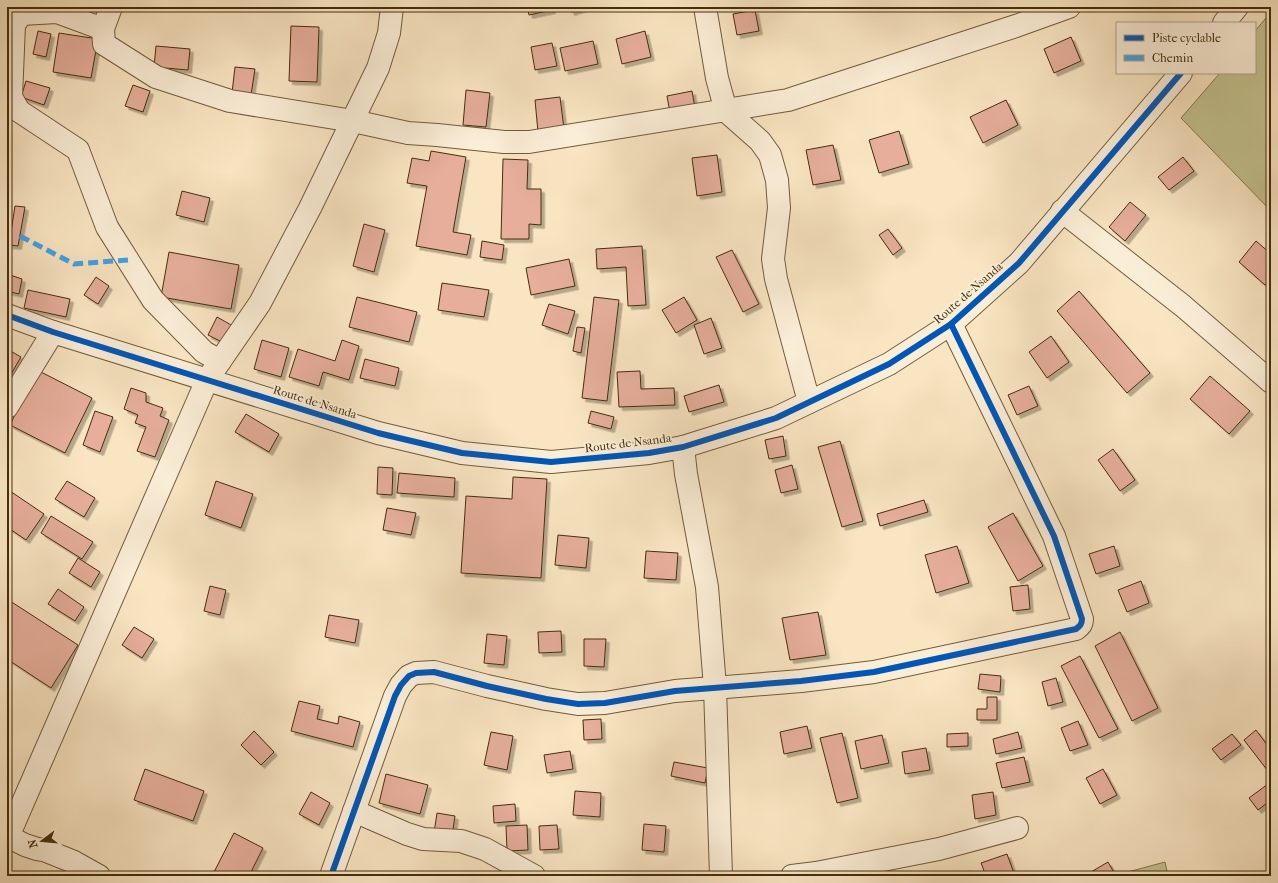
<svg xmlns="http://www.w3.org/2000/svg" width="1278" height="883" viewBox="0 0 1278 883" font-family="'IM FELL French Canon',serif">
  <defs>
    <filter id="shadow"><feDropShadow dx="3.5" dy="3.5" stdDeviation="0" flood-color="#0004"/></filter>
  </defs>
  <rect width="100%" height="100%" fill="#f9e5c2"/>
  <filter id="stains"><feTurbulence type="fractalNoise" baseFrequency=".005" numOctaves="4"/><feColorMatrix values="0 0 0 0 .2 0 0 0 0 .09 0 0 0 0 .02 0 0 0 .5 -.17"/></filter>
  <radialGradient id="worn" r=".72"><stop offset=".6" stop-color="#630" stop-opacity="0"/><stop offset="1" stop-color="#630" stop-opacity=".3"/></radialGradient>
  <!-- green -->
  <g fill="#c3c390" stroke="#84784e">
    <path d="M1271,12v199l-90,-93 39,-45h35v-42z"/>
    <path d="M1165,862l3,14h-55z"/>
  </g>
  <!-- building -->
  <g fill="#e6ae9b" stroke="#442e0c" filter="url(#shadow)">
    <path d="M527,7h25v3l-23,5z"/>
    <path d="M569,7h18l-16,5z"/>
    <path d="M755,10l4,21 -22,4 -4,-21z"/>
    <path d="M291,26l28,1 -2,55 -28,-1z"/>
    <path d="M38,31l13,3 -5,23 -13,-3z"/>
    <path d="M645,31l6,26 -29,7 -6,-25z"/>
    <path d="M59,33l39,6 -7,39 -38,-6z"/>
    <path d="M1071,37l10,24 -27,12 -10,-24z"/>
    <path d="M593,41l5,23 -33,7 -5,-23z"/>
    <path d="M552,43l5,23 -22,4 -4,-23z"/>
    <path d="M156,46l34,3 -2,21 -34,-3z"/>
    <path d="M235,67l20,2 -4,26 -19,-2z"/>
    <path d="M26,81l24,7 -6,17 -23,-8z"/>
    <path d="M133,85l17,6 -7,21 -18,-6z"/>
    <path d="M466,90l24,3 -4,34 -23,-2z"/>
    <path d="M692,91l3,17 -25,5 -3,-17z"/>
    <path d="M560,97l4,32 -26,3 -3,-32z"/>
    <path d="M1006,100l12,25 -35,18 -13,-26z"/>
    <path d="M899,131l10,33 -30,9 -10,-33z"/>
    <path d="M833,145l8,35 -28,5 -7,-35z"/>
    <path d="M431,151l35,6 -13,75 18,3 -4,20 -51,-9 11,-60 -20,-3 5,-25 17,3z"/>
    <path d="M717,155l5,37 -25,4 -5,-38z"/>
    <path d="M1183,157l11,14 -25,19 -11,-13z"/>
    <path d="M503,159l25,1 -1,29h14v36l-12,-1v15h-28z"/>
    <path d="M182,191l28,7 -6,24 -28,-7z"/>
    <path d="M1130,202l16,13 -21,26 -16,-14z"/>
    <path d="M15,206l10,1 -7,39 -9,-1z"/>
    <path d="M364,224l21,6 -11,42 -21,-6z"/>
    <path d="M888,229l14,19 -9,7 -14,-20z"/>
    <path d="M482,241l22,4 -2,15 -22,-3z"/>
    <path d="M1256,241l15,13v24l-6,7 -26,-23z"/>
    <path d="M642,246l4,59 -18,1 -2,-39 -29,2 -1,-20z"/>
    <path d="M732,250l27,54 -16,8 -27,-55z"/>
    <path d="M169,252l70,13 -8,44 -70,-12z"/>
    <path d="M569,259l6,27 -44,9 -5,-27z"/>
    <path d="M7,274l15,5 -3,15 -12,-3z"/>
    <path d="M96,277l13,9 -11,18 -14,-9z"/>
    <path d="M442,283l47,7 -5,27 -46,-7z"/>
    <path d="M28,290l42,9 -4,18 -42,-9z"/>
    <path d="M1079,291l71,82 -23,20 -70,-82z"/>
    <path d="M357,297l60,15 -8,30 -60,-15z"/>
    <path d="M594,297l25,3 -12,101 -25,-3z"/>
    <path d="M684,297l13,23 -21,13 -14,-23z"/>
    <path d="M549,304l26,7 -7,23 -26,-9z"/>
    <path d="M217,317l16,9 -9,17 -16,-8z"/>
    <path d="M711,318l11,30 -18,6 -10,-29z"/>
    <path d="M577,327l8,1 -4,25 -8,-2z"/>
    <path d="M1051,336l18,26 -22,16 -18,-26z"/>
    <path d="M262,340l27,8 -8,29 -27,-8z"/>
    <path d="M342,340l17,6 -10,34 -26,-8 -4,14 -30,-9 9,-28 37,12z"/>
    <path d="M7,349l14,8 -14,24z"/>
    <path d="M365,359l34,9 -4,18 -35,-8z"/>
    <path d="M37,370l55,28 -27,55 -55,-28z"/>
    <path d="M640,371l1,18 33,-1 1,17 -56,2 -2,-35z"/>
    <path d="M1210,376l40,35 -21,23 -39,-35z"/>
    <path d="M719,385l5,17 -35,10 -5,-16z"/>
    <path d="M1029,386l9,20 -21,9 -9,-20z"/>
    <path d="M131,388l15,5v9l17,6 -3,8 9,4 -14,37 -18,-6 9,-24 -11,-4 3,-8 -14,-6z"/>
    <path d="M95,411l18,6 -13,35 -17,-7z"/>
    <path d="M591,411l23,6 -3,12 -23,-6z"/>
    <path d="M246,414l33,20 -10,18 -34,-20z"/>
    <path d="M783,436l3,20 -17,3 -4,-19z"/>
    <path d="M840,441l23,80 -21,6 -24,-80z"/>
    <path d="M1113,449l22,31 -15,11 -22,-31z"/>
    <path d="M792,465l6,24 -17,4 -6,-23z"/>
    <path d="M378,467l15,1 -1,27 -15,-1z"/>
    <path d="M399,473l56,5 -1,19 -57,-4z"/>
    <path d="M513,477l34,2 -6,99 -80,-5 5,-77 46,3z"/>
    <path d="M67,481l28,17 -11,19 -29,-18z"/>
    <path d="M216,481l37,13 -12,34 -36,-13z"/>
    <path d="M7,489l37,25 -18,26 -19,-13z"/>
    <path d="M924,500l4,12 -48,14 -3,-12z"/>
    <path d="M387,508l29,5 -5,22 -28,-5z"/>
    <path d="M1013,513l30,53 -25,15 -30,-54z"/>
    <path d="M51,516l42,26 -11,17 -41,-26z"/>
    <path d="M558,535l31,3 -3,30 -31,-3z"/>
    <path d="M957,546l12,37 -33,10 -11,-38z"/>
    <path d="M1114,546l6,20 -24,8 -7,-20z"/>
    <path d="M646,551l32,2 -2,27 -32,-2z"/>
    <path d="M78,558l22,14 -9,15 -22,-14z"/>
    <path d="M1141,581l8,22 -22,9 -9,-22z"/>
    <path d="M1028,585l2,24 -17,2 -3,-24z"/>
    <path d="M210,586l16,4 -6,25 -16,-4z"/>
    <path d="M58,589l26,18 -9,14 -27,-17z"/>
    <path d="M7,599l71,46 -27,43 -44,-29z"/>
    <path d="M818,612l8,43 -36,5 -8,-42z"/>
    <path d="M329,615l30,5 -4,23 -30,-6z"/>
    <path d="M134,627l20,12 -12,19 -20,-13z"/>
    <path d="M561,631l1,21 -23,1 -1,-21z"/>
    <path d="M1120,632l38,76 -26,13 -37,-75z"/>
    <path d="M487,634l20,2 -3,29 -20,-2z"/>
    <path d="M584,639h22l-2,28 -20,-1z"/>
    <path d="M1080,656l38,73 -19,9 -38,-72z"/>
    <path d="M980,674l21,2 -1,16 -22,-3z"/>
    <path d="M1056,678l7,24 -15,4 -6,-24z"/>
    <path d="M987,697h10v23h-20v-11h10z"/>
    <path d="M299,701l21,5 -3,13 21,5 1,-8 21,6 -7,25 -62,-16z"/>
    <path d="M601,719l1,20 -18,1 -1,-20z"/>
    <path d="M1078,721l10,24 -18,6 -9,-23z"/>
    <path d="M807,726l5,22 -28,6 -4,-22z"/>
    <path d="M1256,730l15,20v25l-27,-35z"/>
    <path d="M254,731l20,21 -13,13 -20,-20z"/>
    <path d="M491,732l22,4 -6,34 -23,-5z"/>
    <path d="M1018,732l4,16 -26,6 -3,-15z"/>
    <path d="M842,733l16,65 -21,5 -17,-65z"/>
    <path d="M968,733v13l-21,1v-13z"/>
    <path d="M1232,734l9,11 -20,15 -9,-11z"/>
    <path d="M882,735l7,28 -28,6 -6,-28z"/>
    <path d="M926,748l4,22 -25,4 -3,-22z"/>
    <path d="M570,751l3,18 -26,4 -3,-18z"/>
    <path d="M1024,757l6,25 -28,6 -6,-25z"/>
    <path d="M674,762l34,6 -3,15 -34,-7z"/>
    <path d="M145,769l59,22 -11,30 -59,-21z"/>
    <path d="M1103,769l14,26 -17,9 -14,-26z"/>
    <path d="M386,774l42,11 -8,29 -41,-11z"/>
    <path d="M1268,784l3,4v12l-13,10 -9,-12z"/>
    <path d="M575,791l26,2 -1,24 -27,-2z"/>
    <path d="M311,792l19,11 -11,22 -20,-11z"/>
    <path d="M993,792l3,23 -21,4 -3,-24z"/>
    <path d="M515,804l1,17 -22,2 -1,-17z"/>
    <path d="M437,813l18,3 -3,20 -18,-3z"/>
    <path d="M644,824l22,2 -2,26 -22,-2z"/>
    <path d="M527,825l1,25 -21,1 -1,-25z"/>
    <path d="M557,825l2,24 -19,1 -1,-24z"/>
    <path d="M234,833l29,15 -14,28h-37z"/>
    <path d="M1007,854l8,22h-29l-5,-13z"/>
    <path d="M1108,862l8,14h-23l-2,-4z"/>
    <path d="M970,871l2,5h-15z"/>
  </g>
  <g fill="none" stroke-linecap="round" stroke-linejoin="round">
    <defs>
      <g id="minor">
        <path d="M19,7l2,7 36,-2 46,17"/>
        <path d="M111,7l-8,22 1,15 52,33 74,24 123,20 55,12 29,2 67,7h25l259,-42 228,-74 53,-19"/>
        <path d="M705,7l12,71 9,33 34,30 10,14 7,25 2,28 -6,51 3,20 33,123"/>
        <path d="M21,14l-7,11 -3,72 8,14 59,39 29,77 46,73 51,52 16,9"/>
        <path d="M1224,23l13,-16"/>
        <path d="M1062,211l121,95 88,76"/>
        <path d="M7,315l46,17 325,101 84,20 89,9 98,-9 34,-6 93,-29 113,-54 62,-40 68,-61 162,-190"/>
        <path d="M7,407l46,-75"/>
        <path d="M683,447l3,27 21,113 8,100 6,189"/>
        <path d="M354,811l53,23 16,5 38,2 24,8 49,27"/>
        <path d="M7,836l18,9 12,4 7,1 30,12 25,14"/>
        <path d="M7,839l200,-459 53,-77 50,-95 68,-140 11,-35 3,-26"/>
        <path d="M331,876l64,-180 6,-11 8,-9 7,-3 18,-1 53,14 59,13 32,5 27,-1 70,-12 126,-10 73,-9 202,-43c4,-3 6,-5 6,-10l-28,-83 -103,-212"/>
        <path d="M792,876l24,-3 123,-24 78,-21"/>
      </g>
    </defs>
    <!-- minor casing -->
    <use href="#minor" stroke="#715c3a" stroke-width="24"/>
    <!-- minor -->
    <use href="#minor" stroke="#fbeed7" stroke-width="22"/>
    <!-- quiet -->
    <path stroke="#3fa3e9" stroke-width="5" stroke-dasharray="10 5" stroke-linecap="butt" d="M20,236l54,28 54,-4"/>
    <defs>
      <g id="cycleway">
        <path d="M7,315l46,17 325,101 84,20 89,9 98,-9 34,-6 93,-29 113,-54 62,-40 68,-61 162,-190"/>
        <path d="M331,876l64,-180 6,-11 8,-9 7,-3 18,-1 53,14 59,13 32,5 27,-1 70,-12 126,-10 73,-9 202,-43c4,-3 6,-5 6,-10l-28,-83 -103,-212"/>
      </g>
    </defs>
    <!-- cycleway casing -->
    <use href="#cycleway" stroke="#fbeed7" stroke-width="8"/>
    <!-- cycleway -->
    <use href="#cycleway" stroke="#0057b8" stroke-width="6"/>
  </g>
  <g text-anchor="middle" stroke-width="3.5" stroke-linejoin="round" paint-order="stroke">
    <!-- street labels -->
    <g font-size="12" fill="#442e0c" stroke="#fbeed7">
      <text transform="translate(968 293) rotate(-41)" y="4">Route de Nsanda</text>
      <text transform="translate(315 402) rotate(17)" y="4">Route de Nsanda</text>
      <text transform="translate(628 443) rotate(-7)" y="4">Route de Nsanda</text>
    </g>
  </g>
  <!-- margin -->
  <rect width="1278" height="883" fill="none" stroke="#f9e5c2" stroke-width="24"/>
  <rect x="8" y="8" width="1262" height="867" fill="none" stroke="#442e0c" stroke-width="2"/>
  <rect x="12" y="12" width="1254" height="859" fill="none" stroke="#442e0c"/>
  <!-- legend -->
  <rect x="1116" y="22" width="140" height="52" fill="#fbeed7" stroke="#b2a186"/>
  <rect x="1124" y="35" width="20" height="6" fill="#0057b8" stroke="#b2a186"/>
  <text x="1152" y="42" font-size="12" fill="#442e0c">Piste cyclable</text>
  <rect x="1124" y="55" width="20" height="6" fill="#3fa3e9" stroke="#b2a186"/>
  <text x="1152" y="62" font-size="12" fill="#442e0c">Chemin</text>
  <!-- north arrow -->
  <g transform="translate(42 841) rotate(254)" stroke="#fbeed7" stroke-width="3" paint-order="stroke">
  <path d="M0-3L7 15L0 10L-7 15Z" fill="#442e0c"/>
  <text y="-6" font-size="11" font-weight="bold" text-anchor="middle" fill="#442e0c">N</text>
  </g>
  <rect width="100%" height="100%" filter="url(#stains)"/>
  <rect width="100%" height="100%" fill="url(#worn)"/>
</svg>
